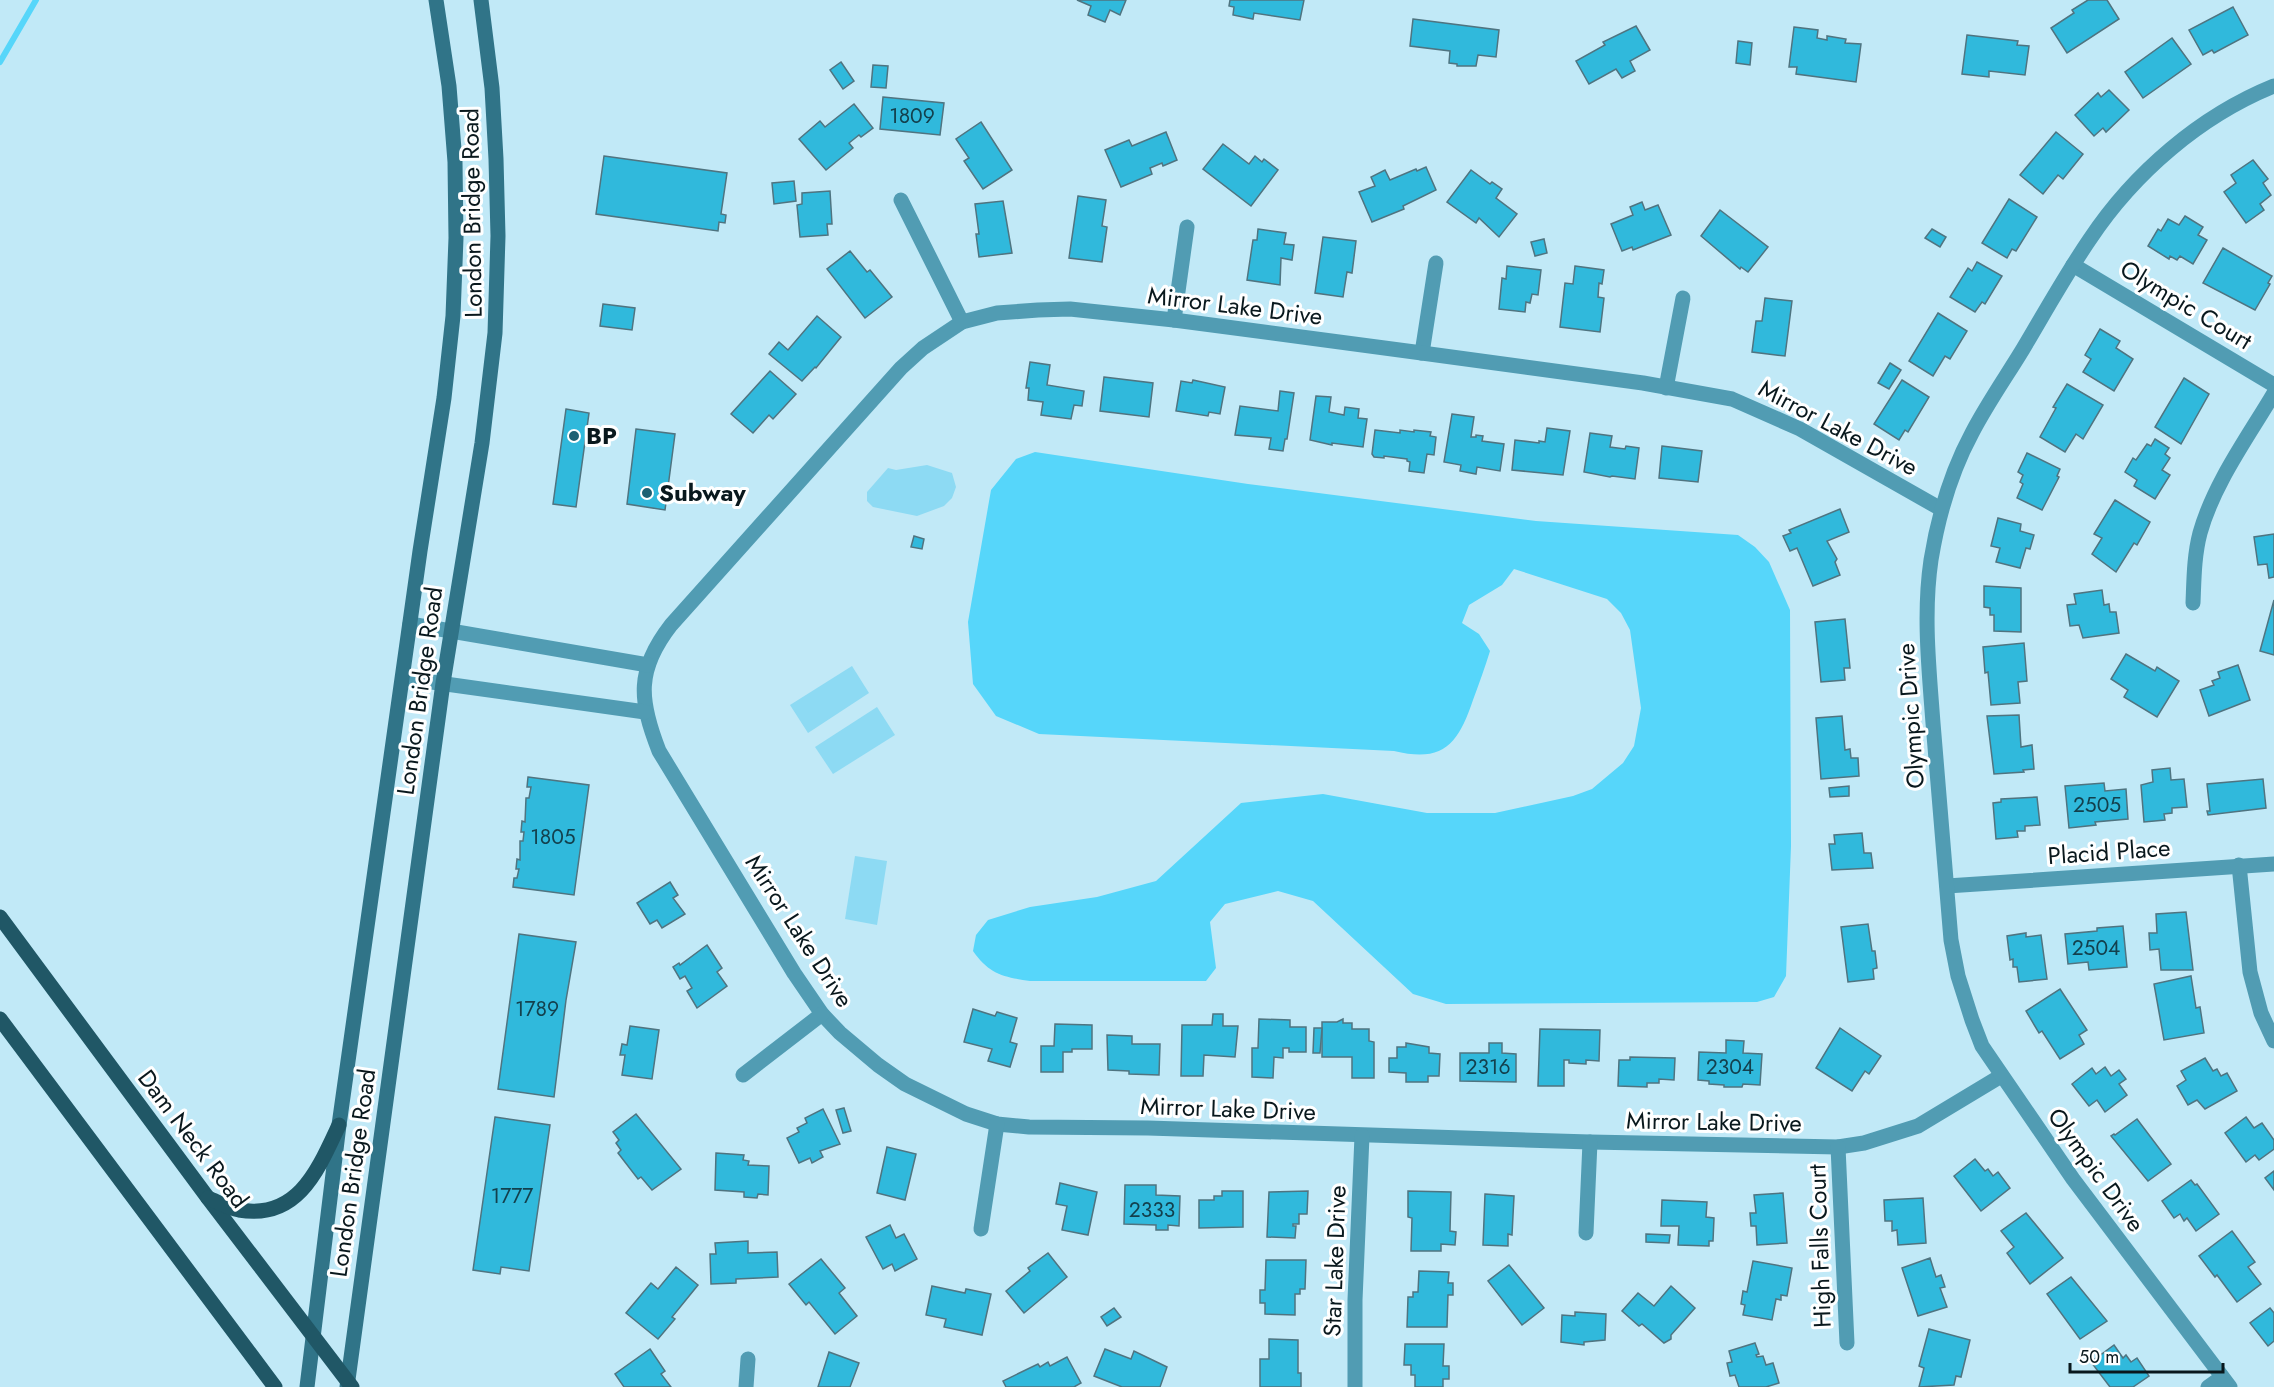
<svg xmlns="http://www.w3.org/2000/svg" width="2274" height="1387" viewBox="0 0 2274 1387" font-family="Jost,sans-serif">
  <rect width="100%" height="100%" fill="#c1e9f7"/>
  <!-- green -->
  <g fill="#8ddaf3">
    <path d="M927,465l25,8 4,14 -4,11 -8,8 -27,10 -44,-9 -6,-6v-9l21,-24 8,2z"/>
    <path d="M852,666l17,27 -61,40 -18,-28z"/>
    <path d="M877,707l18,28 -62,39 -18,-27z"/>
    <path d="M855,856l32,5 -10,64 -32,-6z"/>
  </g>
  <!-- water -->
  <path fill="#56d6fa" d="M1035,452l213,32 288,37 202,14 17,12 14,15 21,48 1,236 -5,130 -12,21 -17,5 -311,2 -33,-10 -100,-93 -35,-10 -53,13 -15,18 6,46 -10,13h-176c-27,-4 -41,-7 -57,-30l3,-16 12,-15 42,-13 67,-10 59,-16 85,-78 82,-9 104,19h68l78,-17 19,-7 31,-26 11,-17 7,-38 -11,-78 -9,-17 -14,-14 -93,-30 -12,16 -33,20 -7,18 17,11 11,17c-5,16 -11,33 -17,49 -15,44 -29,63 -79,51l-355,-17 -43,-18 -23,-32 -5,-62 23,-132 25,-31z"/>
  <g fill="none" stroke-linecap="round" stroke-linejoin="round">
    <!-- stream -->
    <path stroke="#56d6fa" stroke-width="6" d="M0,62l36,-62"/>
  </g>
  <!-- building -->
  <g fill="#30b9dc" stroke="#4f7480" stroke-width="1.5">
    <path d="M1077,0h49l-6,15 -10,-5 -5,12 -17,-7 3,-9z"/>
    <path d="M1230,0h74l-4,20 -46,-7 -1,6 -20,-4 1,-8 -5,-1z"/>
    <path d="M2088,0h19l12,19 -52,34 -16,-25 23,-15 -2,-3z"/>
    <path d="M2233,7l15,28 -34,18 -2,-3 -9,5 -14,-25z"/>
    <path d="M1413,19l86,11 -3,27 -18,-2 -2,11h-19v-2l-8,-1 1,-12 -40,-5z"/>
    <path d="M1636,26l14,24 -20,11 5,10 -13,7 -6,-9 -27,15 -13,-23 29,-16 -2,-3z"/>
    <path d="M1794,27l24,3 -1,8 10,2v-4l19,3 -1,4 16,1 -5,38 -60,-8 1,-7h-8z"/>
    <path d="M1967,35l51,6 -1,4 12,1 -4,29 -36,-4v6l-27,-3z"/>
    <path d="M2172,38l19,26 -48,34 -18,-26z"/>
    <path d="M1738,41l14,2 -2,22 -14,-2z"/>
    <path d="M841,62l13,19 -11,8 -13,-19z"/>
    <path d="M873,65l15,1 -2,22 -15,-1z"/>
    <path d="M2109,90l20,20 -23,22 -3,-4 -9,8 -19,-21 23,-22 3,4z"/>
    <path d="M883,97l61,6 -4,32 -60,-6z"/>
    <path d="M854,104l19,24 -12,9 -2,-2 -10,8 4,5 -27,22 -27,-31 21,-18 5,6z"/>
    <path d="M981,122l31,48 -29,19 -19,-28 5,-3 -13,-19z"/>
    <path d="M1166,132l11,28 -14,6 -1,-3 -12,5 2,6 -31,13 -16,-37 24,-10 3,6z"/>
    <path d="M2056,132l27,22 -20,25 -5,-4 -15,19 -23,-19z"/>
    <path d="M1223,144l26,20 6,-8 7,6 2,-3 14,11 -27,36 -48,-37z"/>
    <path d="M604,156l123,17 -6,41 5,1 -1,8 -6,-1 -1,9 -122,-17z"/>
    <path d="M2253,160l15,19 -5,4 8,12 -11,9 4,6 -18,13 -22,-31 12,-9 -5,-8z"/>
    <path d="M1426,167l10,23 -33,16 1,3 -32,13 -13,-30 16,-6 -4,-9 14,-7 5,10 26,-11 1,2z"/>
    <path d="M1471,170l19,14 2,-2 10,7 -6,9 21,16 -18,23 -20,-19 -3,5 -29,-21z"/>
    <path d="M794,181l2,20 -22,3 -2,-21z"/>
    <path d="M830,191l2,33h-5l1,11 -28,2 -3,-32 5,-1v-11z"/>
    <path d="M1078,196l28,4 -4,26 5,1 -5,35 -33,-4z"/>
    <path d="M2009,199l28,18 -21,34 -4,-2 -5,9 -25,-15z"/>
    <path d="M1003,201l9,52 -33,4 -3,-23h3l-4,-30z"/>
    <path d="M1642,202l3,8 13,-5 13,30 -38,15 -1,-3 -10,4 -11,-27 22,-9 -3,-8z"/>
    <path d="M1720,210l48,37 -20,25 -7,-5 -1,2 -39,-33z"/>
    <path d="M2185,216l18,11 -5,8 9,5 -14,24 -13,-8 -3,4 -7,-4 -1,3 -21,-13 10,-17 3,2 7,-12 11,6z"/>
    <path d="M1258,229l28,4 -2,11 10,1 -2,15 -11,-2 -1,27 -33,-5 6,-40h4z"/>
    <path d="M1932,229l14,8 -6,10 -15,-9z"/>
    <path d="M1323,237l33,4 -4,32 -5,-1 -4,25 -28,-4z"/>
    <path d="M1544,239l3,14 -12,3 -4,-14z"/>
    <path d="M2223,248l49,28 -4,7 2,1 -15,26 -52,-27z"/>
    <path d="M850,251l17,21 3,-2 22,27 -27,21 -38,-49z"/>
    <path d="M1977,262l25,14 -17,28 -3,-2 -7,10 -25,-15 18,-29 4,3z"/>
    <path d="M1507,266l34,4 -3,25 -6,-1 -2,9 -4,-1 -1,10 -26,-3 3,-31 4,1z"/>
    <path d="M1575,266l29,4 -2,14 -3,-1 -1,14 6,1 -4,34 -40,-5 5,-44 8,1z"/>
    <path d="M1765,298l27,3 -7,55 -33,-4 4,-31h6z"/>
    <path d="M603,304l32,4 -3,22 -32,-4z"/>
    <path d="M1938,313l29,18 -17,28 -5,-3 -12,20 -24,-15z"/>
    <path d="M817,316l24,21 -25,31 -1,-1 -13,14 -33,-27 10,-12 9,8z"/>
    <path d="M2100,329l20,12 -4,7 17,11 -19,32 -31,-19 8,-13 -6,-4z"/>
    <path d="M1030,362l20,3 -3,20 37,6 -2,15 -8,-1 -3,14 -30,-4 2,-13 -15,-2 1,-12h-3z"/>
    <path d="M1890,363l11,7 -12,19 -11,-6z"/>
    <path d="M770,371l26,23 -23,25 -4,-4 -16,18 -22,-19z"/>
    <path d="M1104,377l49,6 -4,34 -49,-6z"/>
    <path d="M2184,378l25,16 -28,50 -26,-17z"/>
    <path d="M1193,380l32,7 -5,27 -11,-2 -1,4 -32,-5 5,-30 11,2z"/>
    <path d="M1902,380l27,17 -21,35 -3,-2 -6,10 -25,-16z"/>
    <path d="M2067,384l36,21 -20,34 -7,-5 -11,18 -25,-15 16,-29 -3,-1z"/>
    <path d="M1280,391l14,2 -7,46h-2l-2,12 -14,-2 2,-11 -36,-3 5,-29 38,5z"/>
    <path d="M1316,396l15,1 -2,15 15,3 1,-8 14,2 -1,9 9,1 -4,28 -31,-4v2l-22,-5z"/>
    <path d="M566,409l23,4 -13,94 -23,-3z"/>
    <path d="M1452,414l22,3 -3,20h5v-2l7,1 -1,5 22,3 -4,27 -23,-4 -1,7 -16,-3 1,-6 -17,-3z"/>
    <path d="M1547,428l23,3 -7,44 -51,-5 3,-30 24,3v-2l6,1z"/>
    <path d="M636,429l39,5 -10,76 -38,-6z"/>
    <path d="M1375,430l25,3v-3l14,2v-2l17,2 -1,4 6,1 -2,18 -7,-1 -3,19 -15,-2 1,-9 -3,-1v-2l-23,-3v2l-10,-1 -2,-3z"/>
    <path d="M1590,433l22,3 -2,11 15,2 1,-3 13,2 -4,31 -23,-3 -2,1 -26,-5z"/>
    <path d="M2155,439l14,9 -4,6 5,4 -8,12 8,5 -15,24 -21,-13 3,-6 -12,-8 8,-14 3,2 11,-16 4,2z"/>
    <path d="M1662,446l40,5 -4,31 -39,-4z"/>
    <path d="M2027,453l33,16 -3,7 2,1 -17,33 -25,-12 6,-14 -3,-2 3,-7 -5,-3z"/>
    <path d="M2115,500l35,22 -13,23 -3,-2 -18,29 -24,-18 10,-16 -8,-4z"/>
    <path d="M1840,509l9,23 -22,9 10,18 -2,3 5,13 -27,11 -16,-38 -7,3 -7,-15 8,-3 -2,-3z"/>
    <path d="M1998,518l23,6 -1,7 14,4 -4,14 -4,-1 -6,20 -24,-6 4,-14 -9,-2z"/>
    <path d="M2274,534v43l-5,1 -2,-14 -9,1 -4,-28z"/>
    <path d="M914,536l10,3 -2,10 -11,-2z"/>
    <path d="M1984,586l37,2v44l-27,-1v-16h-4v-7l-6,-1z"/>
    <path d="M2102,590l2,15 5,-1 1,8h6l3,21 -36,5 -4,-13 -9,1 -3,-21 9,-1 -2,-10z"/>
    <path d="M2274,600v55l-14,-4z"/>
    <path d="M1845,619l5,49h-6l1,12 -24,2 -6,-60z"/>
    <path d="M2024,643l3,38 -9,1 2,21 -29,2 -3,-33 -3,1 -2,-26z"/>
    <path d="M2126,654l29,17 2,-4 22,14 -22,36 -33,-20 4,-7 -17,-11z"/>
    <path d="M2238,665l12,35 -41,16 -9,-26 14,-5 -2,-4 8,-3 -2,-6z"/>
    <path d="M2019,715l2,32 11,-2 2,24 -11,1 1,2 -30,2 -7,-58z"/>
    <path d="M1842,716l3,34 5,-1 1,9h7l1,18 -38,3 -5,-61z"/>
    <path d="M2170,768l1,12 13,-1 3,28 -15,1v5l-8,1 1,6 -21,2 -3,-37 12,-3 -1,-12z"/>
    <path d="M528,777l61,8 -15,110 -61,-8 1,-9h3l2,-9h-3l1,-10 3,1v-19h3l1,-9h-3l1,-11 3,1 1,-24h3l2,-11h-4z"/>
    <path d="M2263,779l3,29 -58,7 -1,-4h3l-3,-27z"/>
    <path d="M2104,783l1,8 21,-2 2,30 -33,3 1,3 -27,3 -4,-42z"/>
    <path d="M1849,786v10l-19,1 -1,-9z"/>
    <path d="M2037,797l3,28 -15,1v5h-8l1,6 -22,2 -3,-36 8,-1v-3z"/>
    <path d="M1862,833l2,20h7l2,15 -41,2 -3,-26h6l-1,-9z"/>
    <path d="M670,882l8,13 -5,3 12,16 -23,14 -5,-8 -7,4 -13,-21z"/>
    <path d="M2186,912l7,58h-32l-2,-21 -9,1 -1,-17h8l-1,-19z"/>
    <path d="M1868,924l4,27h3l2,17 -4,1 1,10 -26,3 -7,-55z"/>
    <path d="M2123,926l4,41 -38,3 -1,-8 -20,2 -3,-30 32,-3v-3z"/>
    <path d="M2026,933v4l15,-2 6,44 -28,3 -2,-15h-4v-8l-3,1 -3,-24z"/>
    <path d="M519,934l57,8 -10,58 -12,97 -56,-8z"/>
    <path d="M707,945l15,23 -5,4 10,14 -30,22 -10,-17 5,-3 -7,-12 -5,3 -7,-12 6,-4 1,2z"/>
    <path d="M2191,976l5,32 4,-1 4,26 -40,7 -10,-56z"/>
    <path d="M2060,989l27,41 -8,5 5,9 -24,15 -18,-28 -3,2 -13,-22z"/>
    <path d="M973,1009l22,7 2,-4 20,6 -7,24 7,2 -7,23 -22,-6 4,-12 -28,-7z"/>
    <path d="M1213,1014h10v12h15l-3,31 -31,-2 -1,21h-22l1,-51h30z"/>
    <path d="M1259,1019l31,1v7h16v25h-17v-4h-6v10l-9,-1 -1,21 -21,-1v-29h6z"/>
    <path d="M1343,1019v4h9v6h17v12l5,1v36h-22v-21h-30v-35h15z"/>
    <path d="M1055,1024l37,1v24h-20v3h-9v20h-22v-26h13z"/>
    <path d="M630,1026l29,4 -7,49 -30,-4 3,-20h-5l2,-11 5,1z"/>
    <path d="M1314,1028h8l-2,25h-7z"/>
    <path d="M1840,1028l41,28 -12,18 -4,-3 -13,20 -36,-23z"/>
    <path d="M1540,1029l60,1 -1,31 -13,-1v4l-17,-1v-3h-5v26h-26z"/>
    <path d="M1107,1035l25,1v8h28l-1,31 -30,-1v-3l-21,-1z"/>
    <path d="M1726,1040l18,1 -1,12 19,1 -2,31 -17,-1 -1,3h-18v-2l-15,-1v-3l-11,-1 1,-28 27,1z"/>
    <path d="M1406,1043l23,4v6l11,1 -1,22h-11v6h-22v-9l-17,-1v-14h8v-11h9z"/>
    <path d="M1489,1043h13v10l14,1v28l-56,-1v-28h29z"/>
    <path d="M1630,1057l45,1 -1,22 -15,-1v4h-12v4l-29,-1 1,-26h11z"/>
    <path d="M2205,1058l8,13 4,-2 4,7 6,-3 10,18 -32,18 -8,-9 -9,5 -11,-19 9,-6 -5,-9z"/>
    <path d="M2105,1067l6,9 8,-6 7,9 -7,5 8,11 -22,17 -8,-12 -8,6 -17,-22 20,-16 4,6z"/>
    <path d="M844,1108l7,23 -8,2 -7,-23z"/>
    <path d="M823,1109l17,35 -20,7 3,6 -11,6 -2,-5 -11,5 -12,-25 12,-6 -2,-4 10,-5 -2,-5z"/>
    <path d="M636,1114l45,55 -29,21 -11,-13 -3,2 -20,-26 3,-3 -5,-7 3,-3 -6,-8z"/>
    <path d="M495,1117l55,8 -21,146 -28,-4 -1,7 -27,-4z"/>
    <path d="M2246,1117l8,11 8,-5 12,17v9l-15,11 -4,-5 -9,7 -21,-29z"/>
    <path d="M2137,1119l34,45 -23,17 -37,-45 3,-2 1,1z"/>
    <path d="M887,1147l29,7 -11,46 -28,-7z"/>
    <path d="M716,1153l28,2 -1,5 6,1 -1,4 21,1 -1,29 -10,-1 -1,4 -13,-1v-5l-29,-2z"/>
    <path d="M1975,1159l10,12 3,-2 5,7 5,-4 12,16 -29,23 -27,-35z"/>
    <path d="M2274,1171v19l-9,-12z"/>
    <path d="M2191,1180l4,5 2,-1 22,30 -23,17 -9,-13 -3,3 -4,-7 -6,4 -12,-17z"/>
    <path d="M1060,1183l37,9 -9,43 -26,-5 5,-24 -11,-2z"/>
    <path d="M1125,1185h31v10l24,1 -1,30 -11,-1v5h-12v-5l-32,-1z"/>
    <path d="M1222,1191h21v36l-44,1v-28h15v-4h8z"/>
    <path d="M1308,1191l-1,23h-8v10h-6v2h3l-1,12 -28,-1 2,-45z"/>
    <path d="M1408,1191l43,1 -1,39 6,1 -1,13 -14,-1v7h-30l1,-33 -4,-1z"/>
    <path d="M1783,1193l4,50 -30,2 -1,-19h-5l-1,-13h6l-2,-18z"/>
    <path d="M1485,1194l29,2 -2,39 -4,-1v12l-25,-1z"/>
    <path d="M1923,1198l3,45 -28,2 -1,-15 -5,1v-10h-7l-1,-21z"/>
    <path d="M1662,1200l45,2 -1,15 8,1 -1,23h-4v5l-31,-1 1,-19h-18z"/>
    <path d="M2026,1213l37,45 -33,26 -23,-31 7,-6 -13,-16z"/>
    <path d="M890,1225l6,13 8,-4 13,25 -22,12 -3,-7 -9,5 -17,-32z"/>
    <path d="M2232,1231l23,31 -7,5 13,17 -24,18 -20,-27 -2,2 -16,-21z"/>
    <path d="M1646,1234l24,1 -1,8 -23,-1z"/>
    <path d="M748,1241v12l29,-1 1,25 -42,2v4l-25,1 -1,-30h6l-1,-11z"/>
    <path d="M1048,1253l19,24 -43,36 -18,-22 24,-20 -2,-3z"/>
    <path d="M1930,1258l6,19 5,-2 4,12 -5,1 7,19 -29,9 -16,-48z"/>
    <path d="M821,1259l24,29 -6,5 18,23 -22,18 -26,-32 -3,3 -17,-21z"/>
    <path d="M1266,1260h40l-1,29h-5v5h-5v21l-30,-1v-11h-5v-13h5z"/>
    <path d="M1753,1261l39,7 -5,28 -6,-1v5l-5,-1 -4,21 -29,-5 2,-10 -4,-1 2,-13 4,1z"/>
    <path d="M1509,1265l35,43 -22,17 -34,-44z"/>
    <path d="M676,1267l22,18 -26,32 3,2 -17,20 -32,-26 25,-30 7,6z"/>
    <path d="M1419,1271l30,1 -1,11h5v12h-5l-1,32h-40l1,-30h5v-5h5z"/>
    <path d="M2071,1277l36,44 -27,18 -33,-45z"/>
    <path d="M932,1286l33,7 1,-4 25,5 -9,41 -38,-8 2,-8 -20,-4z"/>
    <path d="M1671,1286l24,22 -24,27v4l-7,4 -22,-19 -3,2 -17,-15 16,-18 16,13z"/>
    <path d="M1114,1308l7,9 -14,9 -6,-9z"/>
    <path d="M2270,1308l4,5v28l-6,5 -18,-23z"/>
    <path d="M1575,1312l31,2 -1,26 -21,2v3l-23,-3 1,-27 13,1z"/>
    <path d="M1929,1329l41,11 -9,37 -5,-1 -2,9 -35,2 5,-19 -5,-2z"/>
    <path d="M1269,1339l29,1v33h3v14h-41v-28h9z"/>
    <path d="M1755,1343l4,11 -3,1 1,2 6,-1 3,9 7,-2 6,20 -13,4h-27l-4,-12 -5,1 -3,-13 5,-1 -3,-11z"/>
    <path d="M1405,1344h39l-1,22h6v13h-6v8h-28v-12h-4v-10h-7z"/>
    <path d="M2114,1345l9,13 3,-3 5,7 6,-4 12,18 -16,11h-23l-19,-25z"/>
    <path d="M650,1349l15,22 -4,3 10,13h-47l-9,-13z"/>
    <path d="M1105,1349l26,10 3,-8 33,16 -7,20h-38l-28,-11z"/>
    <path d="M829,1352l30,11 -9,24h-32z"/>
    <path d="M1067,1357l14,26 -7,4h-68l-3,-6 35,-17 2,3 8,-5 2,4z"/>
  </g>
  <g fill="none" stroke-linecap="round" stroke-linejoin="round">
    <!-- minor -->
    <g stroke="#519cb3" stroke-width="15">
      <path d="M901,200l61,122"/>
      <path d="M2073,265l201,120"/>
      <path d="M1174,320l13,-93"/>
      <path d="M1422,353l14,-90"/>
      <path d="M1666,388l17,-90"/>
      <path d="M1941,509l-141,-80 -68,-30 -89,-16 -221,-30 -248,-33 -104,-11 -32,1 -41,3 -35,9 -39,26 -22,20 -230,257c-35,45 -32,75 -12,126l135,222 28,41 18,19 38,32 27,19 61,30 31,10 32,3 119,1 442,14 248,5 26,-4 54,-17 83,-50"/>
      <path d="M2193,603c1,-24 1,-47 7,-70 14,-50 48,-96 74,-140"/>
      <path d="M410,624l238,41"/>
      <path d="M403,678l242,34"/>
      <path d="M2239,865l11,107 11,41 13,28"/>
      <path d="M1947,886l327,-22"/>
      <path d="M743,1075l79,-61"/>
      <path d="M1838,1147l9,196"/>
      <path d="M981,1229l16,-105"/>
      <path d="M1586,1233l4,-91"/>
      <path d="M746,1387l2,-28"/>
      <path d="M1355,1387v-87l7,-164"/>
      <path d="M2208,1387l14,-10"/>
      <path d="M2230,1387l-157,-208 -91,-133 -10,-26 -14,-44 -7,-36c-6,-72 -12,-144 -18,-217 -4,-54 -10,-109 -2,-163 7,-43 20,-88 41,-127 15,-29 34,-56 51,-84 22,-37 43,-75 67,-110 44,-66 110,-123 184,-153"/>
    </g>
    <!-- secondary -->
    <g stroke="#307488" stroke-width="15">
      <path d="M307,1387l32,-262 81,-574 24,-153 9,-82 3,-78 -1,-76 -6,-76 -13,-86"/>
      <path d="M347,1387l96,-704 39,-240 13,-110 3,-97 -2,-77 -4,-71 -11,-88"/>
    </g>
    <!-- primary -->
    <g stroke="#205766" stroke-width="15">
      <path d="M0,917l208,281 144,189"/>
      <path d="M0,1019l275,368"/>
      <path d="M208,1198c10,4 21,10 31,12 59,10 79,-40 100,-85"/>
    </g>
  </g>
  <!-- markers -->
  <g fill="#1d6173" stroke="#fff" stroke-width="2">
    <circle cx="574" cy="436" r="6"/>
    <circle cx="647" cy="493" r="6"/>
  </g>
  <g text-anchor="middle" stroke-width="6" stroke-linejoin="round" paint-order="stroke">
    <!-- number labels -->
    <g font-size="21" fill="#13404d">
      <text x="912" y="123">1809</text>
      <text x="2097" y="812">2505</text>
      <text x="553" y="844">1805</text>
      <text x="2096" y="955">2504</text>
      <text x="537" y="1016">1789</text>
      <text x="1488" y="1074">2316</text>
      <text x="1730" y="1074">2304</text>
      <text x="512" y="1203">1777</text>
      <text x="1152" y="1217">2333</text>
    </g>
    <!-- street labels -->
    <g font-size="24" fill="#09181d" stroke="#fff">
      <text transform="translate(472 213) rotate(-91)" y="8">London Bridge Road</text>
      <text transform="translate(2186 305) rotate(31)" y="8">Olympic Court</text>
      <text transform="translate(1235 306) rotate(7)" y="8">Mirror Lake Drive</text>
      <text transform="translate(1838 428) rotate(28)" y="8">Mirror Lake Drive</text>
      <text transform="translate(420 691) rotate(-82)" y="8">London Bridge Road</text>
      <text transform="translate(1911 716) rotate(-94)" y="8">Olympic Drive</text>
      <text transform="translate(2109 852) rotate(-4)" y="8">Placid Place</text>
      <text transform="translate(799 931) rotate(57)" y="8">Mirror Lake Drive</text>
      <text transform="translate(1228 1109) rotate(2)" y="8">Mirror Lake Drive</text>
      <text transform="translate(1714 1122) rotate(1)" y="8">Mirror Lake Drive</text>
      <text transform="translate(193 1139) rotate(53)" y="8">Dam Neck Road</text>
      <text transform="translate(2096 1170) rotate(54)" y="8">Olympic Drive</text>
      <text transform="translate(353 1173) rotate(-82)" y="8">London Bridge Road</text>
      <text transform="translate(1820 1246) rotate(-92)" y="8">High Falls Court</text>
      <text transform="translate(1335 1261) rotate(-88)" y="8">Star Lake Drive</text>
    </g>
    <!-- poi labels -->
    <g font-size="24" font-weight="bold" fill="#09181d" stroke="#fff" text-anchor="start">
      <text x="586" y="444">BP</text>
      <text x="659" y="501">Subway</text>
    </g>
  </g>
  <!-- scale -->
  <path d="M2070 1363v9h153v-9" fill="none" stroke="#09181d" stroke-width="3"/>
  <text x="2079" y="1363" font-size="18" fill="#09181d" stroke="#ffffff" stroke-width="4.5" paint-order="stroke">50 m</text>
</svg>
